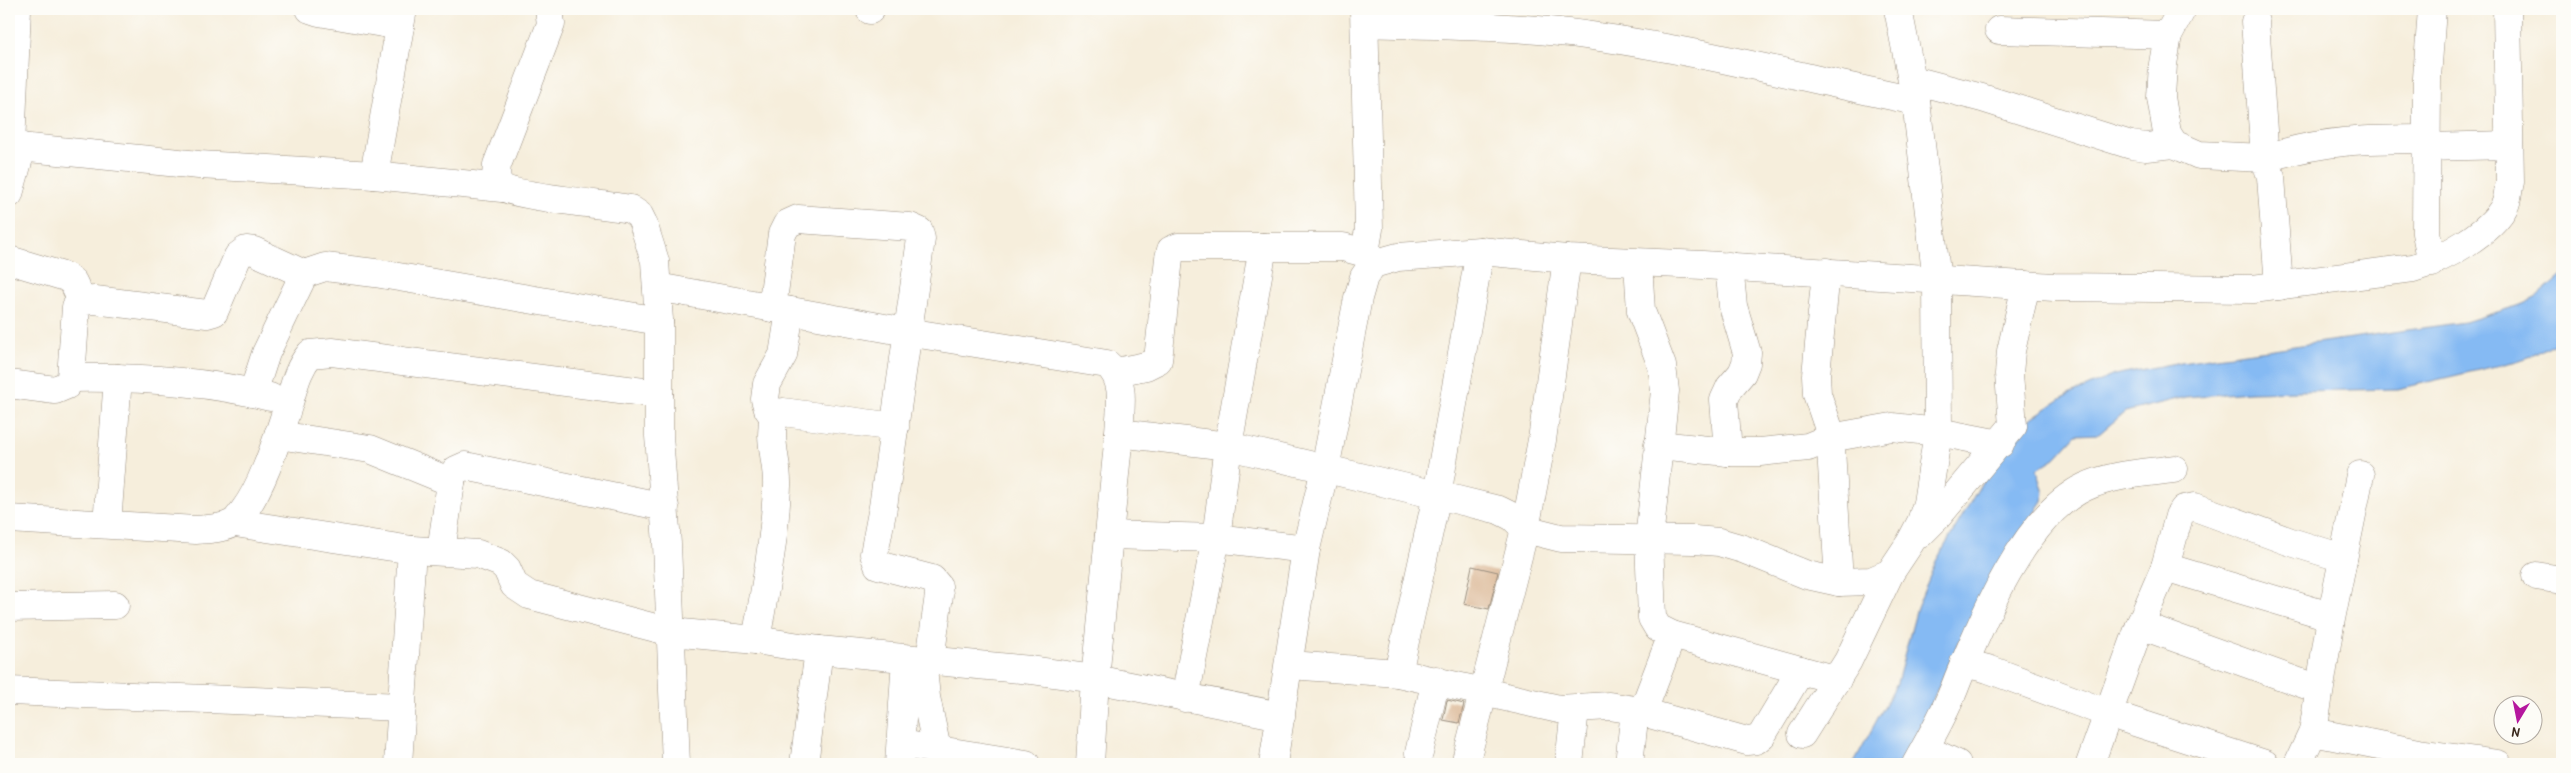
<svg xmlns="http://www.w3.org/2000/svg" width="2571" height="773" viewBox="0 0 2571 773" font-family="'Patrick Hand',sans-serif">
  <rect width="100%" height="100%" fill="#fdfcf7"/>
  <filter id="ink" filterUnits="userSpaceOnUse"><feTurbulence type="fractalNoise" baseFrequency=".02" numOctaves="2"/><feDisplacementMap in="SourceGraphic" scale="10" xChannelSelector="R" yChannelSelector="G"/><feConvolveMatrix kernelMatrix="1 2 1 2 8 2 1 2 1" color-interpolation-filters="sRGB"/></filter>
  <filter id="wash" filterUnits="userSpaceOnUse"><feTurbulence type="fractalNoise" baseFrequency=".0096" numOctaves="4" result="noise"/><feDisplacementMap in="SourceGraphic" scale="20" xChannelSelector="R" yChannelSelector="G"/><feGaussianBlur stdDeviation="1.12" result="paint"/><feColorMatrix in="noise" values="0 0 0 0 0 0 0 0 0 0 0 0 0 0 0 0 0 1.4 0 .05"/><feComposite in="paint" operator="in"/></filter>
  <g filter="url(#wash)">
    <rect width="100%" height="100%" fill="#f6eedc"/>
    <!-- water -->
    <path fill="#85baf3" stroke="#607288" d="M2562,275v63l-30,18 -15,5 -119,28 -148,3 -65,5 -60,15 -26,22 -23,1 -21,23 -18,11 7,24 -2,8 -29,43 -54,98 -41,90 -17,32h-48l44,-81 20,-75 19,-47 52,-89 28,-39 17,-16 31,-20 50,-22 67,-13 284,-40 58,-18 14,-7z"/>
    <g id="blocks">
      <!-- building -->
      <g fill="#dbb896">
        <path d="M1472,566l26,6 -9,37 -25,-5z"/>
        <path d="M1447,700l17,4 -5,19 -16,-3z"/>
      </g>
    </g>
  </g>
  <g filter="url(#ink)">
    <use href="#blocks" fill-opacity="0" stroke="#988c7d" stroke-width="1"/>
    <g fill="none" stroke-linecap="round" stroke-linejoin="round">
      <defs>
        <g id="minor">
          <path d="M310,9l9,3 81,14"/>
          <path d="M549,9l2,15 -54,141c-1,8 -2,15 4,21 10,10 109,19 129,23l9,6 4,8 12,38 4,60v115l8,108 9,220"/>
          <path d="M1364,9l5,220 -4,24"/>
          <path d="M2182,9l-14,26 -5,29 -2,33 6,36 7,11 25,11 66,3 6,19 8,109"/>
          <path d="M2432,9l-5,69 -1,155 6,30"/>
          <path d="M870,10v-1"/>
          <path d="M2255,22l10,136c60,-18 100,-19 162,-19"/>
          <path d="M1365,23c75,3 152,2 227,13 109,15 217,43 324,65"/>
          <path d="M1999,30l169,5"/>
          <path d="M1913,80l69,18 149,47 15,2 28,-3"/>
          <path d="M9,146l190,19 175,10 128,13"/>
          <path d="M11,146l6,-137"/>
          <path d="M2427,147l82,-2"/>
          <path d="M374,175l29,-166"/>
          <path d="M9,194l13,-47"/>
          <path d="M9,260l57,17 7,5 9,19"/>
          <path d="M1638,263l3,48 21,55 3,25 -16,148 3,79 6,10 14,7 165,45"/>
          <path d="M1826,272l-10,103 1,19 13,38 9,150"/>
          <path d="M657,287l250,45 200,32c20,17 13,44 12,69l109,13 209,49 62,15 14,7 12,12 36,9 133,2 25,2 24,7 64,26 32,7 32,-1 19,-8 20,-30 11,-21 6,-19 11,-71 -1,-151 -21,-180 -18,-92"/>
          <path d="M772,308l10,-74 5,-10 11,-5 112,8 9,4 2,8 -38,268 -9,47 4,11 54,14 6,7 1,9 -9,65"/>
          <path d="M1116,372l30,-6 12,-6 11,-102 2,-8 7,-3h165l22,6 8,11"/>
          <path d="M71,378c64,-1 136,3 199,19"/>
          <path d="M9,384l46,6 12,-5 4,-7 5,-71 6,-6 13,-1 112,14 7,-2 24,-56 8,-6 8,1 50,23"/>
          <path d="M253,393l13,-40 38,-79 21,-7 50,6 284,48"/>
          <path d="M774,417l-6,-8 -3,-10 2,-15 16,-29 7,-44"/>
          <path d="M278,435l92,14 81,33"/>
          <path d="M1658,445l70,7h32l48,-5 22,-9 62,-11 46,5 62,12"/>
          <path d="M1728,452l-4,-52 6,-13 12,-14 4,-10 1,-10 -14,-47 -4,-40"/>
          <path d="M9,519l187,11c12,-1 26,-1 37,-7 4,-2 7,-8 10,-11 21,-28 34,-73 45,-106 6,-19 9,-36 22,-52l22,-2 327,42"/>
          <path d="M235,523l177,27 66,4 23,9 6,6 7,16 15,10 142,37 85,8 63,10 212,20 64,9 186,37"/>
          <path d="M107,524l11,-146"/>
          <path d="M1920,534l18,-18 75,-90 -4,-52 2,-23 15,-66"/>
          <path d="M1109,535l107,3 90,11"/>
          <path d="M441,551l11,-75 4,-6 9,-4 200,41"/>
          <path d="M2165,567l158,47 7,10 -17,108 -15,32"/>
          <path d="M2536,576l26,4"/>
          <path d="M9,607l106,-2"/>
          <path d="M2330,624l30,-149"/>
          <path d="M2140,625l178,64"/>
          <path d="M756,640c9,-51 19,-102 21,-154 1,-23 -9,-45 -3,-69l9,-5 112,15"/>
          <path d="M922,660l4,37 14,67"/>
          <path d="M1964,663l24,6 119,44 158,51"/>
          <path d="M1290,665l108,8 161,36 50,-3 26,4 112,31 9,-1 6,-5 39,-65"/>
          <path d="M1398,673l39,-178 43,-244"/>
          <path d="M9,691l393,16"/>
          <path d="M1185,698l31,-160 12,-92 35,-199"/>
          <path d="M1643,711l29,-76"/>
          <path d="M2313,732l106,21 79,11"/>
          <path d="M1802,734l46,-73 42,-88"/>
          <path d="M901,744l125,20"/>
          <path d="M1925,749l32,15"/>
          <path d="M1419,753l17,-73"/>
          <path d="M398,764l14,-214"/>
          <path d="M804,764l15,-114"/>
          <path d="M899,764l7,-105"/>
          <path d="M1090,764l5,-85 24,-246"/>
          <path d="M1273,764l33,-215 19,-80 33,-171 6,-21 9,-13 25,-7 82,-6 87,8 136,6 351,22 199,2 160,-21c29,-8 79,-36 92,-63 3,-6 3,-16 5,-23l-3,-173"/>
          <path d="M1465,764l60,-235 17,-89 25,-181"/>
          <path d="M1569,764l6,-55"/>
          <path d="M1629,764l6,-54"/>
          <path d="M1916,764c15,-27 31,-55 42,-85 24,-59 67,-164 127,-192 27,-13 61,-14 89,-18"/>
          <path d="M2090,764l50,-139 25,-58 14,-51 5,-7 11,-2 96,35 52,16"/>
        </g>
      </defs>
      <!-- minor casing -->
      <use href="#minor" stroke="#988c7d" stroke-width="29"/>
      <!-- minor -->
      <use href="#minor" stroke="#fff" stroke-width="28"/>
    </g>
  </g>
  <!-- margin -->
  <rect width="2571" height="773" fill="none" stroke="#fdfcf7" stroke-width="30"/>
  <!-- north arrow -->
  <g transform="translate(2518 720) rotate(190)"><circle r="24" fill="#fdfcf7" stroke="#afa8a0"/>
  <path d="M0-4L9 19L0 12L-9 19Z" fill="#b5179e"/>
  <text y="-8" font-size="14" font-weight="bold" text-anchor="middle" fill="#3b2a1e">N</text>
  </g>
</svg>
